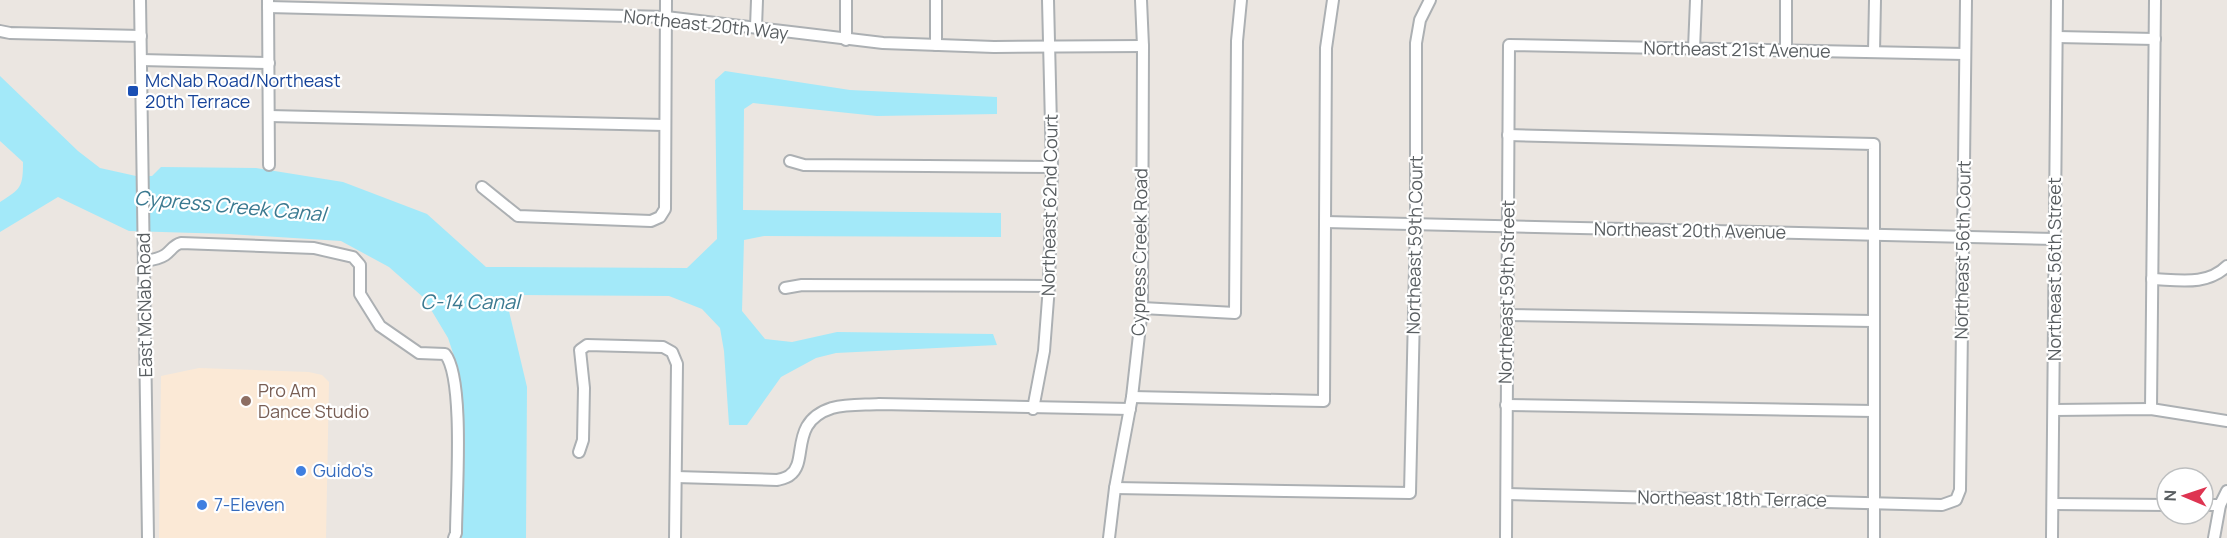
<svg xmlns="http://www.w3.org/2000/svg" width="2227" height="538" viewBox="0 0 2227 538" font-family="Manrope,sans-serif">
  <rect width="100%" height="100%" fill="#ebe6e1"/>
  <!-- commercial -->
  <path fill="#fbe9d6" d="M199,368l110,4 13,3 7,7 -3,156h-167l2,-162z"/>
  <!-- water -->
  <path fill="#a3e9f9" d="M725,71l125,19 147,7v17l-120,2 -124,-13 -9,6 -1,101 258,3v24l-237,-1 -20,4 -2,71 23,28 27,3 45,-10 156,2 4,11 -161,8 -20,5 -35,19 -34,48h-18l-5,-74 -4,-23 -18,-19 -33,-13 -150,-1 -11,12 19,80 -1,151h-64v-145l-5,-28 -9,-27 -24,-40 -35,-31 -48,-26 -112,-7 -100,-3 -71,-34 -58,35v-30c21,-13 23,-15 23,-40l-23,-21v-65l78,75 22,17 36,8h16l9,-9 95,1 87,14 84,32 59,53 201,1 30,-29 -2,-159z"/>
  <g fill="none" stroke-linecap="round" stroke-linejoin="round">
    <defs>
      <g id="minor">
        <path d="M140,0l8,538"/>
        <path d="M268,0l1,165"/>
        <path d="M268,7l398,10 217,26 111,4 149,-1"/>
        <path d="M756,27l1,-27"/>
        <path d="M0,31l10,2 131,3"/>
        <path d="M2057,37l98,2"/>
        <path d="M846,40v-40"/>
        <path d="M936,45v-45"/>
        <path d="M1694,49l2,-49"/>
        <path d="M1786,51v-51"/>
        <path d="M1874,52l1,-52"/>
        <path d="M141,60l128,3"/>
        <path d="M269,116l396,9"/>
        <path d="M1508,135l366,9v394"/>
        <path d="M790,161l14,4 248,2"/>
        <path d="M482,187l36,29 133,5 9,-4 5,-8 1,-209"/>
        <path d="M1325,222l730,17"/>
        <path d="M145,261c7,-1 14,-2 20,-6 6,-4 8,-10 16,-12l133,5 39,9 7,8v29l20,32 39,27 26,1c20,24 11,143 11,179l-2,5"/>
        <path d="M2152,279c27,1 55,7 75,-13"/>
        <path d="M785,288l17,-3 247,1"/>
        <path d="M1142,308l93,5 2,-272 4,-41"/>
        <path d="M1507,315l366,6"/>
        <path d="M1132,397l192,4 2,-353 7,-48"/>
        <path d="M1506,405l368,6"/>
        <path d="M1033,409l11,-58 5,-65 3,-119 -4,-167"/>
        <path d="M2151,409l4,-409"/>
        <path d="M2054,410l97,-1 76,12"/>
        <path d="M579,452l4,-12 1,-52 -4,-38 7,-5 76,2 9,5 5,12 -2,174"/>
        <path d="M676,477l101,3c4,-1 10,-2 13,-5 19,-13 -2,-53 42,-67 15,-4 31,-3 47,-4l251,5"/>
        <path d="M1115,488l295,5 6,-269v-181l4,-23 10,-20"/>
        <path d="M1507,494l435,11 14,-5 4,-10 6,-490"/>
        <path d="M2053,504l114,1"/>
        <path d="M2203,505h17"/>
        <path d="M1109,538l6,-50 17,-91 10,-89 1,-262 -2,-46"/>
        <path d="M1506,538l3,-493 456,9"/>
        <path d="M2052,538l5,-538"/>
        <path d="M2214,538l6,-33 7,-14"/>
      </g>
    </defs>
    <!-- minor casing -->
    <use href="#minor" stroke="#acb0b3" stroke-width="14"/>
    <!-- minor -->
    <use href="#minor" stroke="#fff" stroke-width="10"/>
  </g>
  <!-- markers -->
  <rect fill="#1a4fb4" stroke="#fff" stroke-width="2" x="127" y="85" width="12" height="12" rx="3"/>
  <circle fill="#8d6e63" stroke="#fff" stroke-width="2" cx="246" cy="401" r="6"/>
  <g fill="#3f7fe0" stroke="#fff" stroke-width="2">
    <circle cx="301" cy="471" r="6"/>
    <circle cx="202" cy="505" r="6"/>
  </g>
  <g text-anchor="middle" stroke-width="4.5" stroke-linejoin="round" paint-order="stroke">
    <!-- street labels -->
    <g font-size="18" fill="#595e61" stroke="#fff">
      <text transform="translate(706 25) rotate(6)" y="6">Northeast 20th Way</text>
      <text transform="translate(1737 50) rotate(1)" y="6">Northeast 21st Avenue</text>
      <text transform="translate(1050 205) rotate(-89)" y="6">Northeast 62nd Court</text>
      <text transform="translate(1690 231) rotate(1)" y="6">Northeast 20th Avenue</text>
      <text transform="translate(1415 245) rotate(-89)" y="6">Northeast 59th Court</text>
      <text transform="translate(1963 250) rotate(-89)" y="6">Northeast 56th Court</text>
      <text transform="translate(1140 252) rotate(-89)" y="6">Cypress Creek Road</text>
      <text transform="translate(2055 269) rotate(-90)" y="6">Northeast 56th Street</text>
      <text transform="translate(1507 292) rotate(-89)" y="6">Northeast 59th Street</text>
      <text transform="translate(145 305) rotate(-91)" y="6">East McNab Road</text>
      <text transform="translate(1732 499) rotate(1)" y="6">Northeast 18th Terrace</text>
    </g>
    <!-- transit labels -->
    <g font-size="18" fill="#164399" stroke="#fff" text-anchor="start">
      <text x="145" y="87">McNab Road/Northeast<tspan x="145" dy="21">20th Terrace</tspan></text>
    </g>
    <!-- education labels -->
    <g font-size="18" fill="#785e54" stroke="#fff" text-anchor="start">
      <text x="258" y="397">Pro Am<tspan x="258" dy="21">Dance Studio</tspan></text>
    </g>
    <!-- shop labels -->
    <g font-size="18" fill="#366cbe" stroke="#fff" text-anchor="start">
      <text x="313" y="477">Guido's</text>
      <text x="214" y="511">7-Eleven</text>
    </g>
    <!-- water labels -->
    <g font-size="20" font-style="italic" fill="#3a7990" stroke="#fff">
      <text transform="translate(230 206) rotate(5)" y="7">Cypress Creek Canal</text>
      <text x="470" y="309">C-14 Canal</text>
    </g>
  </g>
  <!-- north arrow -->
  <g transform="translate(2185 496) rotate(272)"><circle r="28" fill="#ffffff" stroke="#bdbfc0" stroke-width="1.5"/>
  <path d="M0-4.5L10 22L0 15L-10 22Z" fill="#de3451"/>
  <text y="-9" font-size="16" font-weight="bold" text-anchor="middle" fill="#595e61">N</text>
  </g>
</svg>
